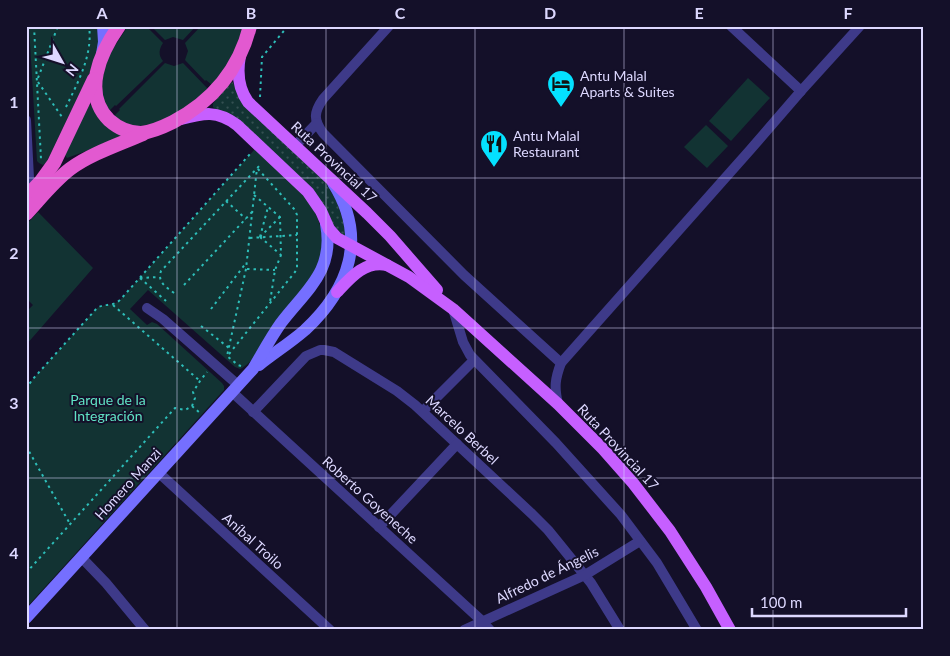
<svg xmlns="http://www.w3.org/2000/svg" width="950" height="656" viewBox="0 0 950 656" font-family="Lato,sans-serif">
  <defs>
    <pattern id="grass-dots" width="8" height="8" patternUnits="userSpaceOnUse" patternTransform="scale(1.25)"><rect width="8" height="8" fill="#123333"/><path d="M2 2h.1M6 6h.1" fill="none" stroke="#345052" stroke-width="1.8" stroke-linecap="round"/></pattern>
  </defs>
  <rect width="100%" height="100%" fill="#141029"/>
  <!-- grass -->
  <path fill="url(#grass-dots)" d="M232,82l91,97 14,23 6,19 4,18 -134,-132v-3l2,-3z"/>
  <!-- park -->
  <g fill="#123333">
    <path d="M29,26h69v21l-8,25 -44,91 -3,2 -4,-2 -2,-2z"/>
    <path d="M128,26h18l17,17c-4,6 -5,12 0,18l-47,45 -1,-1 -6,6 -8,-16 2,-26 8,-17z"/>
    <path d="M151,26h45l-13,14 -10,-3 -8,3z"/>
    <path d="M201,26h43l-11,29 -8,14 -13,16 -6,-5 -1,1 -20,-21 3,-9 -3,-8z"/>
    <path d="M165,63l9,3 9,-3 25,26c-17,17 -56,44 -81,35 -4,-1 -9,-5 -13,-8l6,-6 -1,-1z"/>
    <path d="M748,78l22,20 -39,43 -22,-20z"/>
    <path d="M89,104c7,4 9,14 15,20 7,5 16,8 23,12l-60,22 -2,-3z"/>
    <path d="M706,125l22,21 -21,22 -23,-21z"/>
    <path d="M255,149c33,29 83,65 63,116 -2,6 -7,11 -10,16 -8,12 -16,23 -25,35 -8,12 -30,48 -43,53l-5,-2 -87,-77 -18,19 17,16 5,-3 5,2 65,59 2,3v4l-198,218 1,-221 5,-7 65,-72c8,-5 15,-1 23,-8z"/>
    <path d="M38,212l55,56 -67,77v-33l7,-7 -7,-7v-73z"/>
  </g>
  <g fill="none" stroke-linecap="round" stroke-linejoin="round">
    <!-- path -->
    <g stroke="#2dbdb8" stroke-width="2" stroke-dasharray="2.5 4" stroke-linecap="butt">
      <path d="M34,26l7,133"/>
      <path d="M38,78l20,-52"/>
      <path d="M38,82l24,35"/>
      <path d="M260,97l2,-40 26,-31"/>
      <path d="M66,107c12,-25 27,-52 23,-81"/>
      <path d="M254,195l26,22 1,38 -6,15 -5,32"/>
      <path d="M226,201l20,18"/>
      <path d="M260,237l8,-30"/>
      <path d="M260,237l20,-20"/>
      <path d="M260,237l21,18"/>
      <path d="M250,238l47,-3"/>
      <path d="M247,269l28,1"/>
      <path d="M140,278l26,23"/>
      <path d="M140,278l19,-1"/>
      <path d="M184,285l68,-73"/>
      <path d="M174,293c-8,-6 -17,-11 -13,-22l100,-107"/>
      <path d="M113,305l87,76"/>
      <path d="M211,309l35,-46"/>
      <path d="M201,326l28,22"/>
      <path d="M229,354l66,-82 2,-4v-53l-2,-5 -38,-42"/>
      <path d="M241,366l-3,-1 -11,-9 19,-87 11,-101"/>
      <path d="M26,389l6,-9 65,-72c8,-5 15,-1 23,-8l130,-146"/>
      <path d="M192,406l8,7"/>
      <path d="M26,446l44,78"/>
      <path d="M26,573l149,-165 10,2 7,-4 3,-8 -2,-6 7,-11 7,-9"/>
    </g>
    <!-- minor -->
    <g stroke="#3e3a89" stroke-width="10">
      <path d="M389,26l-66,73c-9,13 -10,21 0,34l141,142 97,88"/>
      <path d="M731,26l70,65"/>
      <path d="M26,120l3,58 3,7 6,7"/>
      <path d="M295,146l22,-23"/>
      <path d="M147,308l16,11 75,66"/>
      <path d="M453,309l10,33 7,13 86,88 65,72 36,48 40,67"/>
      <path d="M232,392l250,229 8,9"/>
      <path d="M558,404c-4,-17 -3,-25 3,-41l189,-213 51,-59 59,-65"/>
      <path d="M423,411l51,-51"/>
      <path d="M253,412l53,-56 14,-6h4l10,2 63,39 18,14 117,109 16,16 43,53 29,47"/>
      <path d="M159,473l171,157"/>
      <path d="M379,527l78,-83"/>
      <path d="M81,557l25,26 39,47"/>
      <path d="M464,630l121,-55 55,-34"/>
    </g>
    <!-- secondary -->
    <g stroke="#756fff" stroke-width="12">
      <path d="M102,54l2,-12 -1,-16"/>
      <path d="M259,365c15,-12 31,-22 46,-35 44,-41 63,-92 28,-147"/>
      <path d="M26,618l227,-249c9,-15 18,-32 28,-46 25,-33 54,-52 45,-99"/>
    </g>
    <!-- primary -->
    <g stroke="#c65fff" stroke-width="12">
      <path d="M240,56c-3,16 -2,32 8,46l119,111 23,23 47,54"/>
      <path d="M181,119c23,-6 36,-9 56,6l71,67 13,19 8,18 8,9 72,39 44,32 105,95 45,45 30,34 37,48 36,56 24,43"/>
      <path d="M337,292c13,-14 28,-32 50,-27"/>
    </g>
    <!-- trunk -->
    <g stroke="#e259d0" stroke-width="14">
      <path d="M119,26c-19,27 -37,67 -10,94 9,8 20,13 32,13 11,-1 22,-6 32,-11 40,-21 66,-52 77,-96"/>
      <path d="M26,197l15,-16 13,-18 40,-84"/>
      <path d="M26,214c14,-15 27,-32 44,-45 20,-15 50,-25 73,-35"/>
    </g>
  </g>
  <!-- grid -->
  <path fill="none" stroke="#ddd8ff" stroke-width="1" stroke-opacity="0.55" d="M177,26v604M326,26v604M475,26v604M624,26v604M773,26v604M26,178h898M26,328h898M26,478h898"/>
  <!-- icons -->
  <defs>
    <symbol id="hotel-pin" viewBox="-11 -11 22 30"><path d="M0 17L-7.5 6A9.5 9.5 0 1 1 7.5 6Z" fill="#04e1ff" stroke="#141029"/><path d="M-6-4.5h1.5V1H6V5H4.5V3h-9V5H-6ZM-4 0a1.8 1.8 0 1 1 3.6 0ZM.5 0V-2.5h3Q6-2.5 6 0Z" fill="#111"/></symbol>
    <symbol id="restaurant-pin" viewBox="-11 -11 22 30"><path d="M0 17L-7.5 6A9.5 9.5 0 1 1 7.5 6Z" fill="#04e1ff" stroke="#141029"/><path d="M-5-6h1v4h1v-4h1v4h1v-4h1v5L-1.5 .5V6h-2V.5L-5-1ZM5-6V6H3V1.5H1.5Q1.5-4 5-6Z" fill="#111"/></symbol>
  </defs>
  <g fill-rule="evenodd">
    <use href="#hotel-pin" x="545" y="68" width="32" height="43"/>
    <use href="#restaurant-pin" x="478" y="128" width="32" height="43"/>
  </g>
  <g text-anchor="middle" stroke-width="4" stroke-linejoin="round" paint-order="stroke">
    <!-- poi labels -->
    <g font-size="14" fill="#ddd8ff" stroke="#141029" text-anchor="start">
      <text x="580" y="81">Antu Malal<tspan x="580" dy="16">Aparts &amp; Suites</tspan></text>
      <text x="513" y="141">Antu Malal<tspan x="513" dy="16">Restaurant</tspan></text>
    </g>
    <!-- street labels -->
    <g font-size="14" fill="#ddd8ff" stroke="#141029">
      <text transform="translate(334 162) rotate(43)" y="5">Ruta Provincial 17</text>
      <text transform="translate(462 430) rotate(43)" y="5">Marcelo Berbel</text>
      <text transform="translate(618 447) rotate(47)" y="5">Ruta Provincial 17</text>
      <text transform="translate(128 484) rotate(-48)" y="5">Homero Manzi</text>
      <text transform="translate(370 500) rotate(42)" y="5">Roberto Goyeneche</text>
      <text transform="translate(253 541) rotate(42)" y="5">Aníbal Troilo</text>
      <text transform="translate(547 575) rotate(-26)" y="5">Alfredo de Ángelis</text>
    </g>
    <!-- park labels -->
    <g font-size="14" fill="#60e3c5" stroke="#141029">
      <text x="108" y="405">Parque de la<tspan x="108" dy="16">Integración</tspan></text>
    </g>
  </g>
  <!-- border -->
  <rect width="950" height="656" fill="none" stroke="#141029" stroke-width="55"/>
  <!-- north arrow -->
  <g transform="translate(62 62) rotate(129)" stroke="#141029" stroke-width="4" paint-order="stroke">
  <path d="M0-4L9 19L0 12L-9 19Z" fill="#ddd8ff"/>
  <text y="-8" font-size="14" font-weight="bold" text-anchor="middle" fill="#ddd8ff">N</text>
  </g>
  <!-- scale -->
  <path d="M752 608v8h154v-8" fill="none" stroke="#ddd8ff" stroke-width="2.5"/>
  <text x="760" y="608" font-size="15" fill="#ddd8ff" stroke="#141029" stroke-width="4" paint-order="stroke">100 m</text>
  <rect x="28" y="28" width="894" height="600" fill="none" stroke="#ddd8ff" stroke-width="2"/>
  <g font-size="16" text-anchor="middle" font-weight="bold" fill="#ddd8ff">
    <text x="102" y="19">A</text>
    <text x="251" y="19">B</text>
    <text x="400" y="19">C</text>
    <text x="550" y="19">D</text>
    <text x="699" y="19">E</text>
    <text x="848" y="19">F</text>
    <text x="14" y="108">1</text>
    <text x="14" y="259">2</text>
    <text x="14" y="409">3</text>
    <text x="14" y="559">4</text>
  </g>
</svg>
